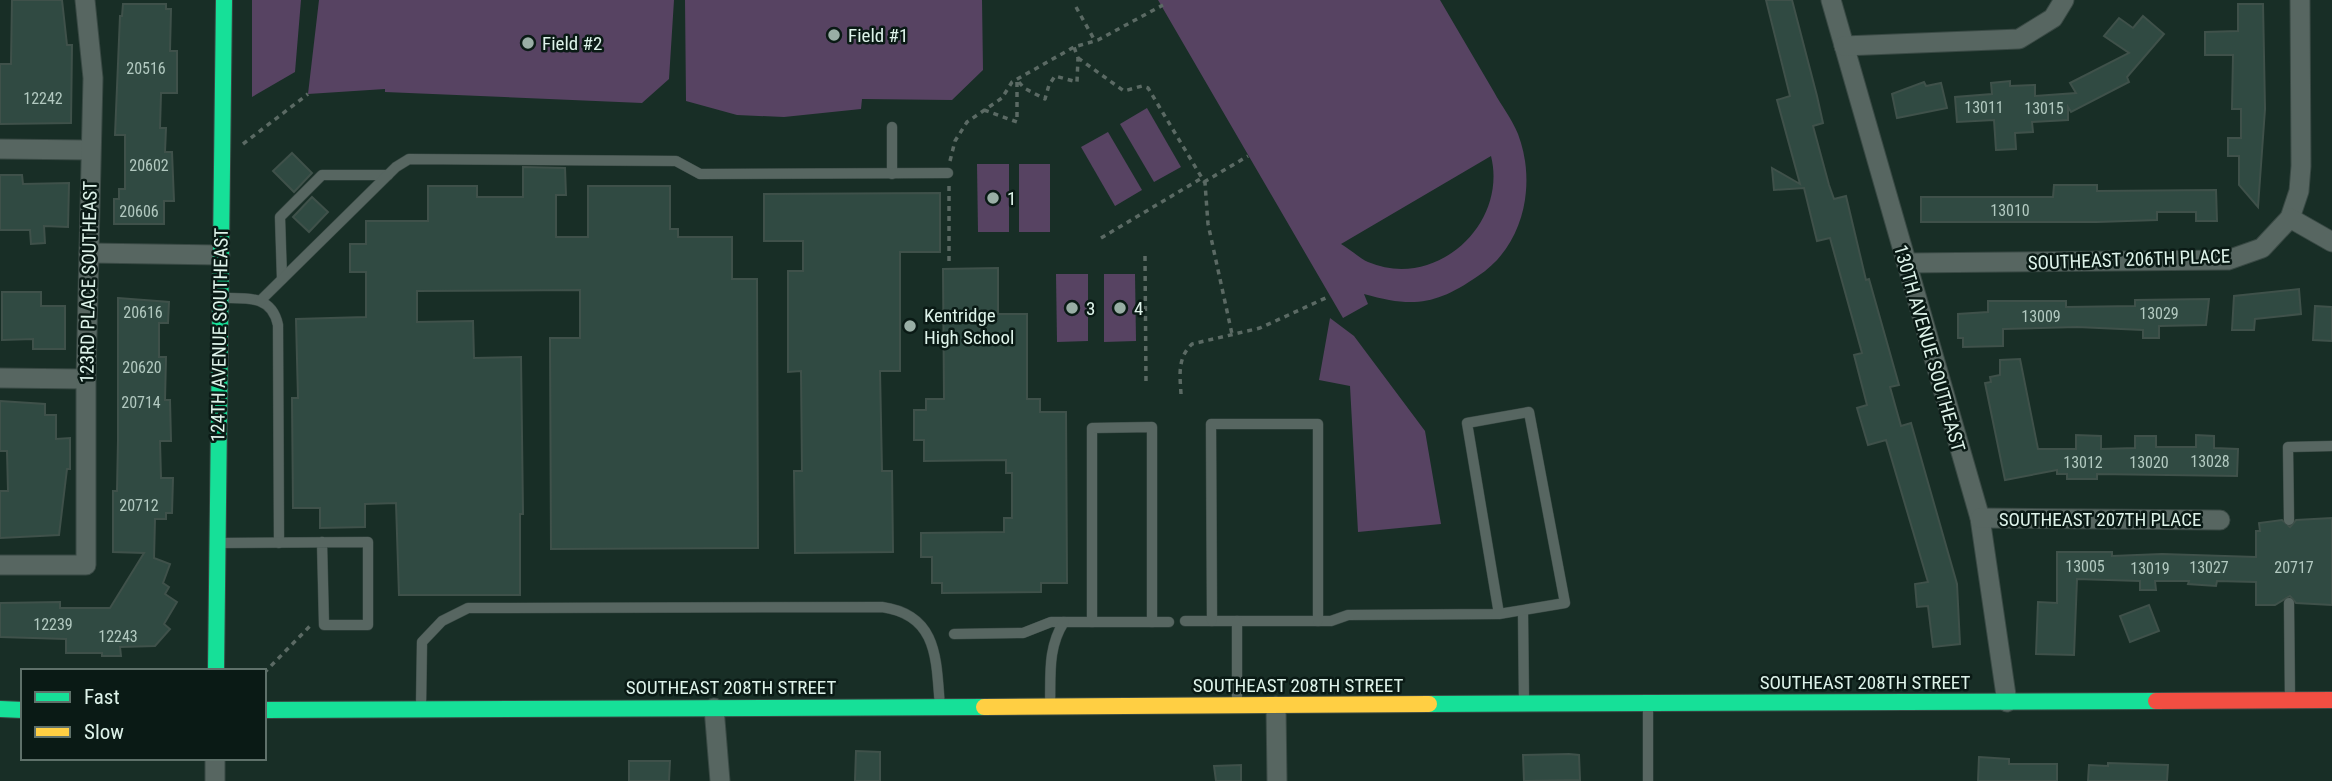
<svg xmlns="http://www.w3.org/2000/svg" width="2332" height="781" viewBox="0 0 2332 781" font-family="'Roboto Condensed',sans-serif">
  <rect width="100%" height="100%" fill="#182e26"/>
  <!-- green -->
  <g fill="#574362" fill-rule="evenodd">
    <path d="M252,0h49l-6,72 -43,25z"/>
    <path d="M319,0h355l-5,79 -27,24 -257,-11v-3l-77,5z"/>
    <path d="M685,0h297l1,70 -31,30 -90,-1 -1,10 -77,8 -47,-2 -51,-14z"/>
    <path d="M1158,0h282c18,31 36,61 54,92 7,13 18,27 24,42 19,50 6,112 -40,142 -42,29 -65,32 -114,18l4,10 -25,14zM1491,156c17,68 -55,135 -123,106 -9,-4 -18,-13 -27,-18z"/>
    <path d="M1147,108l34,59 -27,15 -34,-58z"/>
    <path d="M1108,132l34,58 -27,16 -34,-59z"/>
    <path d="M977,164h32v68h-31z"/>
    <rect x="1019" y="164" width="31" height="68"/>
    <path d="M1056,274h32v67l-31,1z"/>
    <path d="M1104,274h31l1,67 -32,1z"/>
    <path d="M1330,318l24,18 71,95 16,93 -83,8 -8,-146 -31,-6z"/>
  </g>
  <!-- building -->
  <g fill="#304a42" stroke="#3f514a" stroke-width="2">
    <path d="M12,0h50l5,45h5l-1,78 -71,1v-60h11z"/>
    <path d="M1766,0h26l25,96 6,27 -10,3 16,59 5,14 12,-3 20,84 3,-1 30,106 -9,2 11,39 10,-3 46,161 3,60 -27,3 -5,-41 -11,1 -2,-23 13,-2 -42,-142 -18,5 -11,-37 10,-3 -13,-50 8,-2 -32,-115 -13,3 -13,-53 -30,2 -2,-22 28,16 -23,-84 13,-4z"/>
    <path d="M123,4h43v5h5l-1,42h7v42h-16l-1,35h6l-1,24h7l2,49h-10v23h-50v-25h5v-10h6v-54h-10l5,-119h2z"/>
    <path d="M2238,4h25l2,105 -7,98 -19,-22v-29h-11v-18h13v-29h-9l1,-54h-28v-23l33,-1z"/>
    <path d="M2143,16l21,18 -37,43 2,5 -58,30 -3,-5v13l-36,2 1,10 -18,1 1,16 -20,1 -2,-30 -37,2 -2,-25 37,-3 -1,-11 19,-2v5l25,-1v11l41,-3 -6,-10 59,-30 -25,-17 15,-18 14,10z"/>
    <path d="M1924,82l2,4 15,-3 6,25 -50,10 -5,-24z"/>
    <path d="M292,153l20,20 -18,19 -21,-21z"/>
    <path d="M523,167l42,1 1,27h-10v42h32v-51h82v43h8v8h54v42h25l1,269 -207,1 -1,-211h30v-48l-163,1v31l56,-1 1,37 47,-1 2,157h-3v81h-121l-3,-92 -31,1v23l-45,1v-20h-27l-1,-110h6l-2,-79 70,-2v-45h-16v-28h16v-23h62v-35h49v11h46z"/>
    <path d="M0,175h22l1,9 46,-1 -1,44 -24,-1 1,17 -14,1 -1,-14h-30z"/>
    <path d="M2054,185h43v6l119,-1 1,31h-21v-9h-39v8l-60,2h-176v-25h132z"/>
    <path d="M940,193v59h-40v119h-20l2,100h10l1,81 -98,1 -1,-82h8l-1,-100 -13,1v-101h15v-30h-39v-47z"/>
    <path d="M312,197l16,15 -19,20 -16,-15z"/>
    <path d="M998,268v46h29v85h13v13h26l1,171h-26v9l-99,1v-10h-10v-26h-11v-24l83,-1v-14h8v-45h-6v-13l-82,1v-21h-10v-30h12v-11h18l-1,-130z"/>
    <path d="M2299,289l2,25 -46,5 -1,11h-22l2,-34z"/>
    <path d="M2,292h39v14h24v43h-32v-10l-31,1z"/>
    <path d="M118,298l51,4 -1,21h-9v34h7l-1,43h5l1,41h-11l1,37h12l-1,35h-6v6h-11l-1,39 16,6 -7,19 6,4 -4,7 12,8 -13,22 6,5 -15,17 -35,1 1,9h-19v-3h-36v-14l-66,-2v-34l60,-1v6h50l34,-55 -31,-1v-61h4l1,-51z"/>
    <path d="M2209,299l-3,26 -47,1v12h-16v-8l-66,-3 -74,2v17l-40,1v-9h-5v-24l30,-2v-11h78v6l69,-1v-6z"/>
    <path d="M2315,306l17,1v34l-19,-1z"/>
    <path d="M2020,359l18,90h38v-14l25,1v13l34,-1v-12h21v11h40v-12l18,1v12l24,1 -1,27 -140,-2v5h-30v-5h-10v-4l-52,10 -20,-97 6,-1 -1,-5 10,-2v-15z"/>
    <path d="M0,401l45,3v11h11v24l14,-1v31h-3l-8,66 -59,3v-47h8l-1,-40h-7z"/>
    <path d="M2332,518v87l-36,-2 -6,-7 -15,9h-19v-23l-39,-1 -1,5 -28,-2 1,-3h-34l1,9h-16v-9l-63,-2 -3,76 -38,-1 2,-52 19,1v-51h55v4l50,-2 94,3v-26h4l-1,-8 23,-3 8,7 6,-7z"/>
    <path d="M2149,605l10,26 -29,11 -10,-26z"/>
    <path d="M856,751l24,1v29h-25z"/>
    <path d="M1569,754l10,1 1,25 -56,1 -1,-26z"/>
    <path d="M1979,757l30,2v5h48v17h-79z"/>
    <path d="M629,761h41l-1,20h-40z"/>
    <path d="M2108,763l60,2 -1,16h-79l1,-16 19,1z"/>
    <path d="M1241,765v16h-25l-2,-15z"/>
  </g>
  <g fill="none" stroke-linecap="round" stroke-linejoin="round">
    <defs>
      <g id="lane">
        <path d="M892,127v47"/>
        <path d="M282,279l-2,-62 42,-42h66"/>
        <path d="M221,298c26,0 51,-3 57,27l1,218"/>
        <path d="M260,301l136,-134 13,-8 267,2 24,13 248,-1"/>
        <path d="M2289,520l-1,-73 44,-1"/>
        <path d="M219,543c50,0 99,-1 149,-1v83h-44l-2,-83"/>
        <path d="M2289,603l1,97"/>
        <path d="M1523,612l1,91"/>
        <path d="M1185,621h146l17,-6 151,-1 66,-11 -36,-191 -62,11 32,191"/>
        <path d="M1212,621l-1,-197h107v197"/>
        <path d="M1237,621v83"/>
        <path d="M1092,622v-194l60,-1v195"/>
        <path d="M954,634l69,-1 28,-11h118"/>
        <path d="M1648,705v76"/>
        <path d="M1050,706c1,-29 -3,-58 14,-84"/>
        <path d="M421,707l1,-65 20,-21 26,-13 414,-1c57,8 54,54 58,100"/>
      </g>
      <g id="street">
        <path d="M1831,0l149,518 27,184"/>
        <path d="M1844,46l175,-7 34,-21 11,-18"/>
        <path d="M0,149l90,1"/>
        <path d="M2290,218l9,-27 2,-25 -1,-166"/>
        <path d="M89,253l131,2"/>
        <path d="M1906,263l322,-3 34,-12 28,-30 42,24"/>
        <path d="M0,378l86,1"/>
        <path d="M1980,518l240,2"/>
        <path d="M0,565h86v-186l7,-301 -8,-78"/>
        <path d="M1276,706l1,75"/>
        <path d="M714,708l6,73"/>
        <path d="M215,781v-23"/>
      </g>
      <g id="fast">
        <path d="M216,671l8,-671"/>
        <path d="M1429,704l727,-3"/>
        <path d="M0,709l23,1"/>
        <path d="M264,710l720,-3"/>
      </g>
      <path id="slow" d="M984,707l445,-3"/>
      <path id="jam" d="M2156,701l176,-1"/>
    </defs>
    <!-- lane casing -->
    <use href="#lane" stroke="#394944" stroke-width="11"/>
    <!-- street casing -->
    <use href="#street" stroke="#394944" stroke-width="21"/>
    <!-- fast casing -->
    <use href="#fast" stroke="#394944" stroke-width="18"/>
    <!-- slow casing -->
    <use href="#slow" stroke="#394944" stroke-width="18"/>
    <!-- jam casing -->
    <use href="#jam" stroke="#394944" stroke-width="18"/>
    <!-- path -->
    <g stroke="#5b6a64" stroke-width="3.5" stroke-dasharray="5 5" stroke-linecap="butt">
      <path d="M1076,7l19,34"/>
      <path d="M1078,58l46,33 18,-5 6,2 57,95 3,41 24,110"/>
      <path d="M984,110l33,12v-42l7,8 21,11 4,-14 6,-9 22,6 1,-24 -4,-11"/>
      <path d="M243,144l65,-50"/>
      <path d="M950,161l5,-20 12,-19 35,-24 10,-16 62,-35 24,-7 65,-35"/>
      <path d="M1204,182l44,-26"/>
      <path d="M949,186v76"/>
      <path d="M1101,238l101,-60"/>
      <path d="M1145,256l1,127"/>
      <path d="M1181,394c-1,-18 -4,-36 11,-50l68,-16 70,-32"/>
      <path d="M264,673l46,-47"/>
    </g>
    <!-- lane -->
    <use href="#lane" stroke="#576661" stroke-width="10"/>
    <!-- street -->
    <use href="#street" stroke="#576661" stroke-width="19"/>
    <!-- fast -->
    <use href="#fast" stroke="#16e098" stroke-width="16"/>
    <!-- slow -->
    <use href="#slow" stroke="#ffcf43" stroke-width="16"/>
    <!-- jam -->
    <use href="#jam" stroke="#f24e42" stroke-width="16"/>
  </g>
  <!-- markers -->
  <g fill="#99aea5" stroke="#0a1a15" stroke-width="2.5">
    <circle cx="834" cy="35" r="7"/>
    <circle cx="528" cy="43" r="7"/>
    <circle cx="993" cy="198" r="7"/>
    <circle cx="1072" cy="308" r="7"/>
    <circle cx="1120" cy="308" r="7"/>
    <circle cx="910" cy="326" r="7"/>
  </g>
  <g text-anchor="middle" stroke-width="5" stroke-linejoin="round" paint-order="stroke">
    <!-- number labels -->
    <g font-size="16" fill="#b2c9c0">
      <text x="146" y="74">20516</text>
      <text x="43" y="104">12242</text>
      <text x="1984" y="113">13011</text>
      <text x="2044" y="114">13015</text>
      <text x="149" y="171">20602</text>
      <text x="2010" y="216">13010</text>
      <text x="139" y="217">20606</text>
      <text x="143" y="318">20616</text>
      <text x="2159" y="319">13029</text>
      <text x="2041" y="322">13009</text>
      <text x="142" y="373">20620</text>
      <text x="141" y="408">20714</text>
      <text x="2210" y="467">13028</text>
      <text x="2083" y="468">13012</text>
      <text x="2149" y="468">13020</text>
      <text x="139" y="511">20712</text>
      <text x="2085" y="572">13005</text>
      <text x="2209" y="573">13027</text>
      <text x="2294" y="573">20717</text>
      <text x="2150" y="574">13019</text>
      <text x="53" y="630">12239</text>
      <text x="118" y="642">12243</text>
    </g>
    <!-- poi labels -->
    <g font-size="19" fill="#def3ea" stroke="#0a1a15" text-anchor="start">
      <text x="848" y="42">Field #1</text>
      <text x="542" y="50">Field #2</text>
      <text x="1007" y="205">1</text>
      <text x="1086" y="315">3</text>
      <text x="1134" y="315">4</text>
      <text x="924" y="322">Kentridge<tspan x="924" dy="22">High School</tspan></text>
    </g>
    <!-- street labels -->
    <g font-size="19" fill="#def3ea" stroke="#0a1a15">
      <text transform="translate(2129 259) rotate(-2)" y="7">SOUTHEAST 206TH PLACE</text>
      <text transform="translate(88 282) rotate(-89)" y="7">123RD PLACE SOUTHEAST</text>
      <text transform="translate(219 335) rotate(-89)" y="7">124TH AVENUE SOUTHEAST</text>
      <text transform="translate(1930 348) rotate(74)" y="7">130TH AVENUE SOUTHEAST</text>
      <text x="2100" y="526">SOUTHEAST 207TH PLACE</text>
      <text x="1865" y="689">SOUTHEAST 208TH STREET</text>
      <text x="1298" y="692">SOUTHEAST 208TH STREET</text>
      <text x="731" y="694">SOUTHEAST 208TH STREET</text>
    </g>
  </g>
  <!-- legend -->
  <rect x="21" y="669" width="245" height="91" fill="#0a1a15" stroke="#5f716a" stroke-width="2"/>
  <rect x="35" y="692" width="35" height="10" fill="#16e098" stroke="#5f716a" stroke-width="2"/>
  <text x="84" y="704" font-size="21" fill="#def3ea">Fast</text>
  <rect x="35" y="727" width="35" height="10" fill="#ffcf43" stroke="#5f716a" stroke-width="2"/>
  <text x="84" y="739" font-size="21" fill="#def3ea">Slow</text>
</svg>
